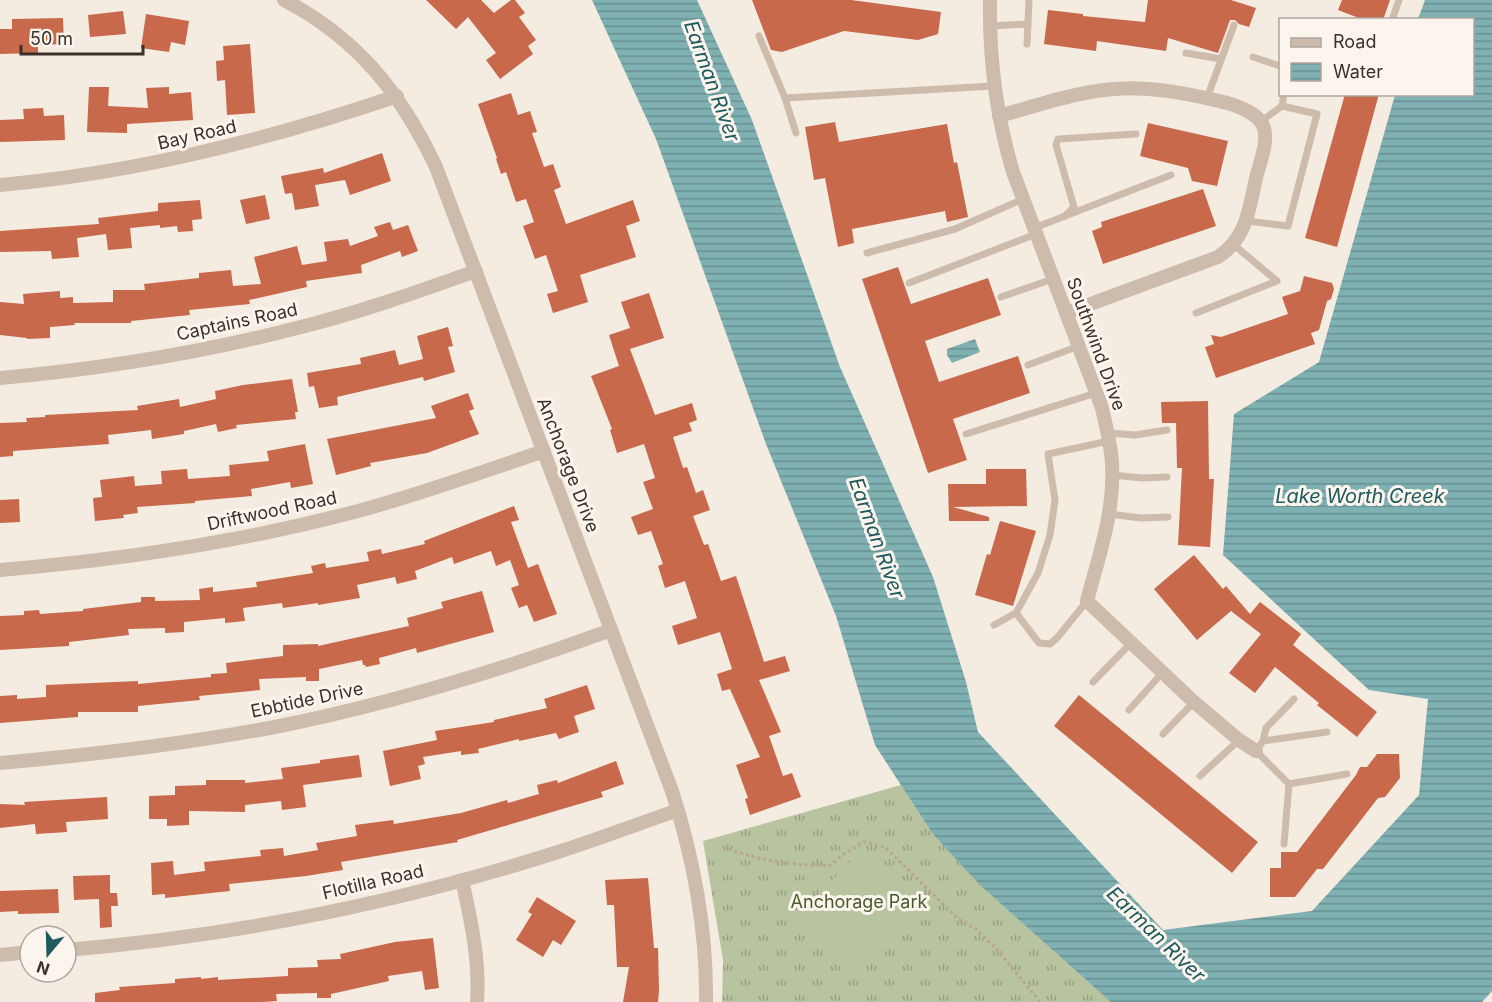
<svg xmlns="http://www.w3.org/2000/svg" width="1492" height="1002" viewBox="0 0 1492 1002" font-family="Inter,sans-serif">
  <defs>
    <pattern id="grass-tufts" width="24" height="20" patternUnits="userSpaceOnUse" patternTransform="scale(1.5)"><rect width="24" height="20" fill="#b8c4a0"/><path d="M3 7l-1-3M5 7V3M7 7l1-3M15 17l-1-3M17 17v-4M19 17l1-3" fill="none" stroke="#97a083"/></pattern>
    <pattern id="water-rules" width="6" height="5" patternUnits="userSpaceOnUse" patternTransform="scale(1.5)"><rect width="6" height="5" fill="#7fb0b2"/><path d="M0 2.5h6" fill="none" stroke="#699091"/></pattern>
  </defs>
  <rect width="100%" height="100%" fill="#f4ebe1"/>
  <!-- grass -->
  <path fill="url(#grass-tufts)" d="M901,785l31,48 183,169h-393l1,-42 -20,-119z"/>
  <!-- pitch -->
  <path fill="#b8c4a0" d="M863,848l60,57 -62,65 -61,-56z"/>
  <!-- water -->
  <g fill="url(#water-rules)">
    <path d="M592,0h105l55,120 88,247 93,210 33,105 12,50 185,198 149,-19 107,-116 9,-96 -59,-9 -146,-135 11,-141 85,-52 76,-267 77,-1v-74l-54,-1 7,-19h67v991l-10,11h-371l-131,-117 -48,-52 -57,-88 -39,-129 -70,-172 -110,-305z"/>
    <path d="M975,339l5,13 -28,11 -5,-8v-6z"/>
  </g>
  <!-- building -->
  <g fill="#c8694b">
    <path d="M426,0h55l13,13 17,-13h4l10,13 -6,4 17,23 -8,6 5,8 -33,25 -14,-19 10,-7 -28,-36 -12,12z"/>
    <path d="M752,0h99l90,12 -3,22 -20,6 -74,-9 -62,21 -11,-2z"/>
    <path d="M1148,0h83l25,8 -7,19 -10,-3 -4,-4h-5l-12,33 -50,-15 -2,13 -69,-10 -1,10 -52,-7 4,-34 35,4v2l62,6z"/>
    <path d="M1342,0h48l-7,20h-19l-26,-10z"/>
    <path d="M123,11l3,23 -36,3 -2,-22z"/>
    <path d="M146,14l43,7 -4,24 -14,-3 -2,10 -28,-4z"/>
    <path d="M63,18l1,26 -26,1v8l-38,1v-25h12v-10z"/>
    <path d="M250,44l5,69 -28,2 -2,-35 -8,1 -1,-20 8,-1 -1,-14z"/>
    <path d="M89,87h20l-1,19 40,2 -2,-20 23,-1v7l22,-2 2,28 -66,4v9l-40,-1z"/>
    <path d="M511,93l7,22 12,-4 7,21 -5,1 12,34 9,-3 8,23 -7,3 12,34 67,-24 7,21 -14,5 10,31 -56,18 8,27 -35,11 -6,-19 11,-3 -12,-36 -11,4 -12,-33 11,-4 -8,-23 -10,3 -10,-30 -5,2 -5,-15 1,-1 -19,-54z"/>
    <path d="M1345,94h34l-42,153 -32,-9z"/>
    <path d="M43,108l1,8 20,-1 1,25 -65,2v-22l24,-1 -1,-10z"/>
    <path d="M835,122l4,20 108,-18 7,39 3,-1 11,55 -21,5 -2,-11 -93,18 2,14 -16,4 -13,-69 -11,2 -9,-53z"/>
    <path d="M1148,123l80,18 -11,45 -25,-5 -4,-13 -48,-12z"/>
    <path d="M382,153l9,28 -41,14 -5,-15 -30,5 4,21 -24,4 -3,-17 -7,1 -4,-18 42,-8 1,5z"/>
    <path d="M1203,189l13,37 -113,38 -11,-33 10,-4 -1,-5z"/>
    <path d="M265,195l5,24 -24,5 -6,-24z"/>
    <path d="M200,200l2,19 -10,1 1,11 -15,1 -1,-6 -17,2v-3l-30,3 2,20 -24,2 -2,-16 -29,4 2,19 -27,2 -1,-8 -51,1v-21l99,-7 -1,-6 60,-7v-8z"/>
    <path d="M390,222l3,8 15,-5 10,26 -16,6 -2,-6 -39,14 1,8 -56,8 1,6 -58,13 1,4 -61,6 1,5 -59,6v2h-57l1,2 -25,2v11l-23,1v-1l-27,-3v-33l24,2 -1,-10 37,-3v7l13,-1v6l40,-1v-12h32l-1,-6 55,-6v-5l32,-3 2,16 28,-2 -7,-27 43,-11 5,19 25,-4 -3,-19 24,-3 2,7 28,-10 -4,-9z"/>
    <path d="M898,267l13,37 77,-26 13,37 -76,26 14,41 79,-26 12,37 -77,26 14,41 -39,13 -66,-194z"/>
    <path d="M1304,276l28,7 2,6 -3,10 -4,2 -8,29 -8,3 4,11 -99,34 -11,-31 9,-3 -3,-9 10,2 67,-23 -6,-17 18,-6z"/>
    <path d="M649,293l15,45 -34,11 25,66 37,-12 5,17 -8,3 3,8 -19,6 10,31 4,-1 9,26 7,-3 7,20 -17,6 11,29 4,-1 13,37 15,-5 28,86 21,-6 5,15 -31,9 22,52 -12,4 14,40 9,-3 9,24 -51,18 -5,-16 3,-1 -12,-33 24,-8 -30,-68 -8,2 -5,-17 15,-5 -12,-37 -42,13 -6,-19 25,-8 -12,-37 -20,7 -7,-22 5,-2 -12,-33 -13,4 -7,-18 22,-8 -10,-27 12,-4 -11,-34 -27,9 -7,-23 2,-1 -21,-53 28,-10 -10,-31 21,-7 -9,-26z"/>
    <path d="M448,327l5,19 -5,1 7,25 -31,9 -1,-4 -86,20 1,8 -19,3 -5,-22 -5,1 -2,-14 54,-9 -1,-6 35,-8 4,15 24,-6 -6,-23z"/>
    <path d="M292,379l6,33h-3l1,7 -60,6 1,3 -19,4 -2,-8 -32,7v3l-32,5 -1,-9 -43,5 1,9 -96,7v5l-13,1v-34l27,-1 -1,-4 19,-1v-2l93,-5 -1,-4 42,-7 1,8 36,-8 -1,-8 28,-6z"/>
    <path d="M468,393l6,16 -5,2 10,23 -52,19 -57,10 1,3 -35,9 -9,-36 109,-21 -5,-12z"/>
    <path d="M1208,401l1,78h5l-4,68 -32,-2 4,-77h-5l-1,-45h-14l-1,-21z"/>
    <path d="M305,444l8,40 -22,4 -1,-6 -39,7 1,7 -57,5v2l-58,4 1,6 -15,2 1,3 -29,3 -2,-23 9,-1 -2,-17 34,-4 1,10 27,-2 -1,-13 26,-2 1,10 42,-3 -1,-11 40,-4 -2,-10z"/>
    <path d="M986,469h40l1,37 -74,1 36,10v4h-40l-1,-37h38z"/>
    <path d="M19,499l1,23 -20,1v-23z"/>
    <path d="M514,506l5,14 -8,2 17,46 10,-4 19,50 -23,8 -7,-17 -8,3 -8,-20 8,-3 -9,-25 -14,6 -5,-15 -37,13 -2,-7 -37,14 2,8 -20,5 -2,-7 -38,8 3,13 -42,7v-2l-35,5 -1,-5 -39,5 2,13 -20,2v-5l-41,4v10l-19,1v-5l-37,1 1,6 -60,7v4l-69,4v-34l24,-1v-4l15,-1 1,4 43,-3v-2l58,-7v-5h14v4l45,-1 -1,-11 14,-2v5l44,-5 -1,-5 57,-9 -2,-7 14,-3 1,5 43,-7 -2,-9 14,-3 1,5 43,-10 -1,-3z"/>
    <path d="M1000,521l36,10 -23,75 -38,-11 12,-41 3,1z"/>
    <path d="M1194,555l29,34 3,-3 24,28 10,-12 41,32 -8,11 84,67 -20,25 -40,-32 2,-2 -44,-36 -20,26 -26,-20 32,-39 -30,-23 -34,29 -43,-51z"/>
    <path d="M482,591l12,41 -77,21 -1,-5 -37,10 1,6 -14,3 -1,-2h-2l-1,-5 -43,9v12h-13v-4l-47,2 1,11 -61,6 1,4 -62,6v6h-60v5l-78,6v-27l17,-1v4l29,-2v-12l92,-4v3l73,-7v-3l16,-1 -1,-10 57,-7v-11l35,-1v2l91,-20 -2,-8 36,-10 -2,-6z"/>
    <path d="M587,685l8,24 -21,7 5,16 -20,7 -3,-6 -37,8v-2l-41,10 1,4 -18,2v-4l-38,6 2,7 -7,2 3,13 -31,7 -7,-35 54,-11 -2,-9 59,-9v-2l53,-12 -3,-9z"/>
    <path d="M1079,695l179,147 -26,31 -178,-147z"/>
    <path d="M1377,754h22l1,24 -15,19 -7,1 -55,71h-6l-22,28h-25v-29h11v-16h16l59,-77 4,-8h7z"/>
    <path d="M359,755l3,22 -59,8 3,22 -24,3 -1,-9 -36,4v7l-56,-1v14l-22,1v-7h-18v-23l26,-1v-9l31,-1v-5h39v3l38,-4 -2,-11 39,-5v-3z"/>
    <path d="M616,761l8,23 -23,8 2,5 -146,43 1,2 -117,20 2,8 -37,6 -77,8 1,7 -65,7v-4l-13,1 -1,-32 22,-2 1,14 31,-4 -1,-9 57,-6 -1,-6 23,-2 1,8 34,-6 -2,-7 41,-7 -2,-11 38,-5 1,4 67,-11 46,-13 1,3 31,-9 -2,-9 20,-5 1,3z"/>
    <path d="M107,797l1,22 -42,3 1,10 -31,2 -1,-10 -35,4v-24l25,1 -1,-3z"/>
    <path d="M110,875v18h7l1,13h-7l1,21 -12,1 -1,-29 -25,1 -1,-24z"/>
    <path d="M648,878l6,70h4l1,43 -1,11h-35l6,-35h-12l-3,-62h-7l-2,-25z"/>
    <path d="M58,889l1,24 -41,1v-3l-18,1v-21z"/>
    <path d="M537,897l39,24 -15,24 -8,-5 -10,17 -27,-17 16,-26 -4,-2z"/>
    <path d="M433,938l6,50 -14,2 -3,-19 -34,5 1,5 -58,13v4h-14v-5l-41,1 1,7 -14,1h-168v-9l25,-3 -1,-3 56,-4v-4l26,-2v2l17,-2v3l70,-4v-8l30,-1 -1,-7 24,-1 -1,-5 55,-12z"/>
  </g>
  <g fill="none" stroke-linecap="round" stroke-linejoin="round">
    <!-- path -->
    <path stroke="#b9a596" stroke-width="3" stroke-dasharray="3 3" stroke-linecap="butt" d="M723,847c40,15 64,17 106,19l16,-13 19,-11 21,5 73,72 18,10 24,24 40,49"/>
    <!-- lane -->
    <g stroke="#cdbbac" stroke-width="7">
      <path d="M1392,20l7,-20"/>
      <path d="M990,26l38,-2"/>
      <path d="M759,36l26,62 208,-12"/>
      <path d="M1027,44l2,-44"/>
      <path d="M1186,53l35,6"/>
      <path d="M1253,57l27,9"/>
      <path d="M785,98l11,35"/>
      <path d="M1207,98l27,-73"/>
      <path d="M1282,106l2,-12"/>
      <path d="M1065,216l9,-9 -18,-62 2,-6 78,-5"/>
      <path d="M1246,221l42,5 29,-112 -35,-8 -22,16"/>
      <path d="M1034,228l137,-53"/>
      <path d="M867,253l88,-24 68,-30"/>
      <path d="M909,283l127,-49"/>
      <path d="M1001,297l52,-18"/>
      <path d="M1196,313l81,-32 -43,-36"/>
      <path d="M1028,365l51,-19"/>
      <path d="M1108,433l27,2 32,-5"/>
      <path d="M966,434l130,-41"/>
      <path d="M1112,475l30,3 25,-1"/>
      <path d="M1109,514l32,4 27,-1"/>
      <path d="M1016,613l23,30 11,1 7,-6 30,-37"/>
      <path d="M994,625l22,-12 22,-40 12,-38 5,-35 -7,-46 61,-13"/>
      <path d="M1093,682l39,-40"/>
      <path d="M1129,710l34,-38"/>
      <path d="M1163,734l31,-32"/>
      <path d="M1263,741l3,-13 28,-29"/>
      <path d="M1200,776l39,-36"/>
      <path d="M1289,784l58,-10"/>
      <path d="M1284,844l5,-60 -33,-33 7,-10 64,-9"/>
    </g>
    <!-- street -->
    <g stroke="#cdbbac" stroke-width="14">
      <path d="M284,0c73,38 117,93 152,167l236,624c22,69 35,138 34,211"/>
      <path d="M990,0c-1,59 6,115 23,172l89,236c4,18 9,37 10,55 3,48 -13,92 -25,138l107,101 45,38 17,11"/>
      <path d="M999,116c37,-10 76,-24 115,-27 35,-3 71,4 105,12 14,3 40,11 45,27 4,16 -4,34 -8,50 -7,31 -9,60 -38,79l-152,56"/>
      <path d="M0,185c136,-12 268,-45 397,-89"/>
      <path d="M0,378c100,-9 200,-25 297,-50 61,-15 120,-36 179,-57"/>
      <path d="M0,570c121,-10 241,-28 358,-59 63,-17 124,-39 186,-60"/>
      <path d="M0,763c92,-8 184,-19 275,-36 115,-23 227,-57 336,-97"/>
      <path d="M462,880c9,40 18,81 15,122"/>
      <path d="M66,950c166,-14 333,-47 492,-98 40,-13 80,-28 120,-42"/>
      <path d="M0,955l30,-3"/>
    </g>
  </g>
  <g text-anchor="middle" stroke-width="6" stroke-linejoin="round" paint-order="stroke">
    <!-- street labels -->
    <g font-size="18" fill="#3b302b" stroke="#fbf5ee">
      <text transform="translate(197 135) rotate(-13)" y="6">Bay Road</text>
      <text transform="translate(237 322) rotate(-12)" y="6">Captains Road</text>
      <text transform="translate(1096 344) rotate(70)" y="6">Southwind Drive</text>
      <text transform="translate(568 465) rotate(69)" y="6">Anchorage Drive</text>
      <text transform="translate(272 511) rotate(-12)" y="6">Driftwood Road</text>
      <text transform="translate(307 700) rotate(-12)" y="6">Ebbtide Drive</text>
      <text transform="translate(373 882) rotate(-13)" y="6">Flotilla Road</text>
    </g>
    <!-- park labels -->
    <g font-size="18" fill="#4a5a2e" stroke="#fbf5ee">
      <text x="859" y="908">Anchorage Park</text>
    </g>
    <!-- water labels -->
    <g font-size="20" font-style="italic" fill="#1f5a5e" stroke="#fbf5ee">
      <text transform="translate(712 81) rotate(70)" y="7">Earman River</text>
      <text x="1360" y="503">Lake Worth Creek</text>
      <text transform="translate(877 538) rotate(70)" y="7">Earman River</text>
      <text transform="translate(1156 934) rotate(44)" y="7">Earman River</text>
    </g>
  </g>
  <!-- legend -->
  <rect x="1279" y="18" width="195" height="78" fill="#fbf5ee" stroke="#aea6a0" stroke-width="1.5"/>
  <rect x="1291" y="38" width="30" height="9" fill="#cdbbac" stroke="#aea6a0" stroke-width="1.5"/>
  <text x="1333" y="48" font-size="18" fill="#3b302b">Road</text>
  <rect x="1291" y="63" width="30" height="18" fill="url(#water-rules)" stroke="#aea6a0" stroke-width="1.5"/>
  <text x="1333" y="78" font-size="18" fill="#3b302b">Water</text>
  <!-- north arrow -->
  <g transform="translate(48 954) rotate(199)"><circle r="28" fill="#fbf5ee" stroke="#aea6a0" stroke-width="1.5"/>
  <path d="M0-4.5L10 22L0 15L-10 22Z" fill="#1f5a5e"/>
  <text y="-9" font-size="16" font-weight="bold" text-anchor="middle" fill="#3b302b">N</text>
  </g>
  <!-- scale -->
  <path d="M21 45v9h122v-9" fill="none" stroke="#3b302b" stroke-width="3"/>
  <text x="30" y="45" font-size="18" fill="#3b302b" stroke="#fbf5ee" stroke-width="4.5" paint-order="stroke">50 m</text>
</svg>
